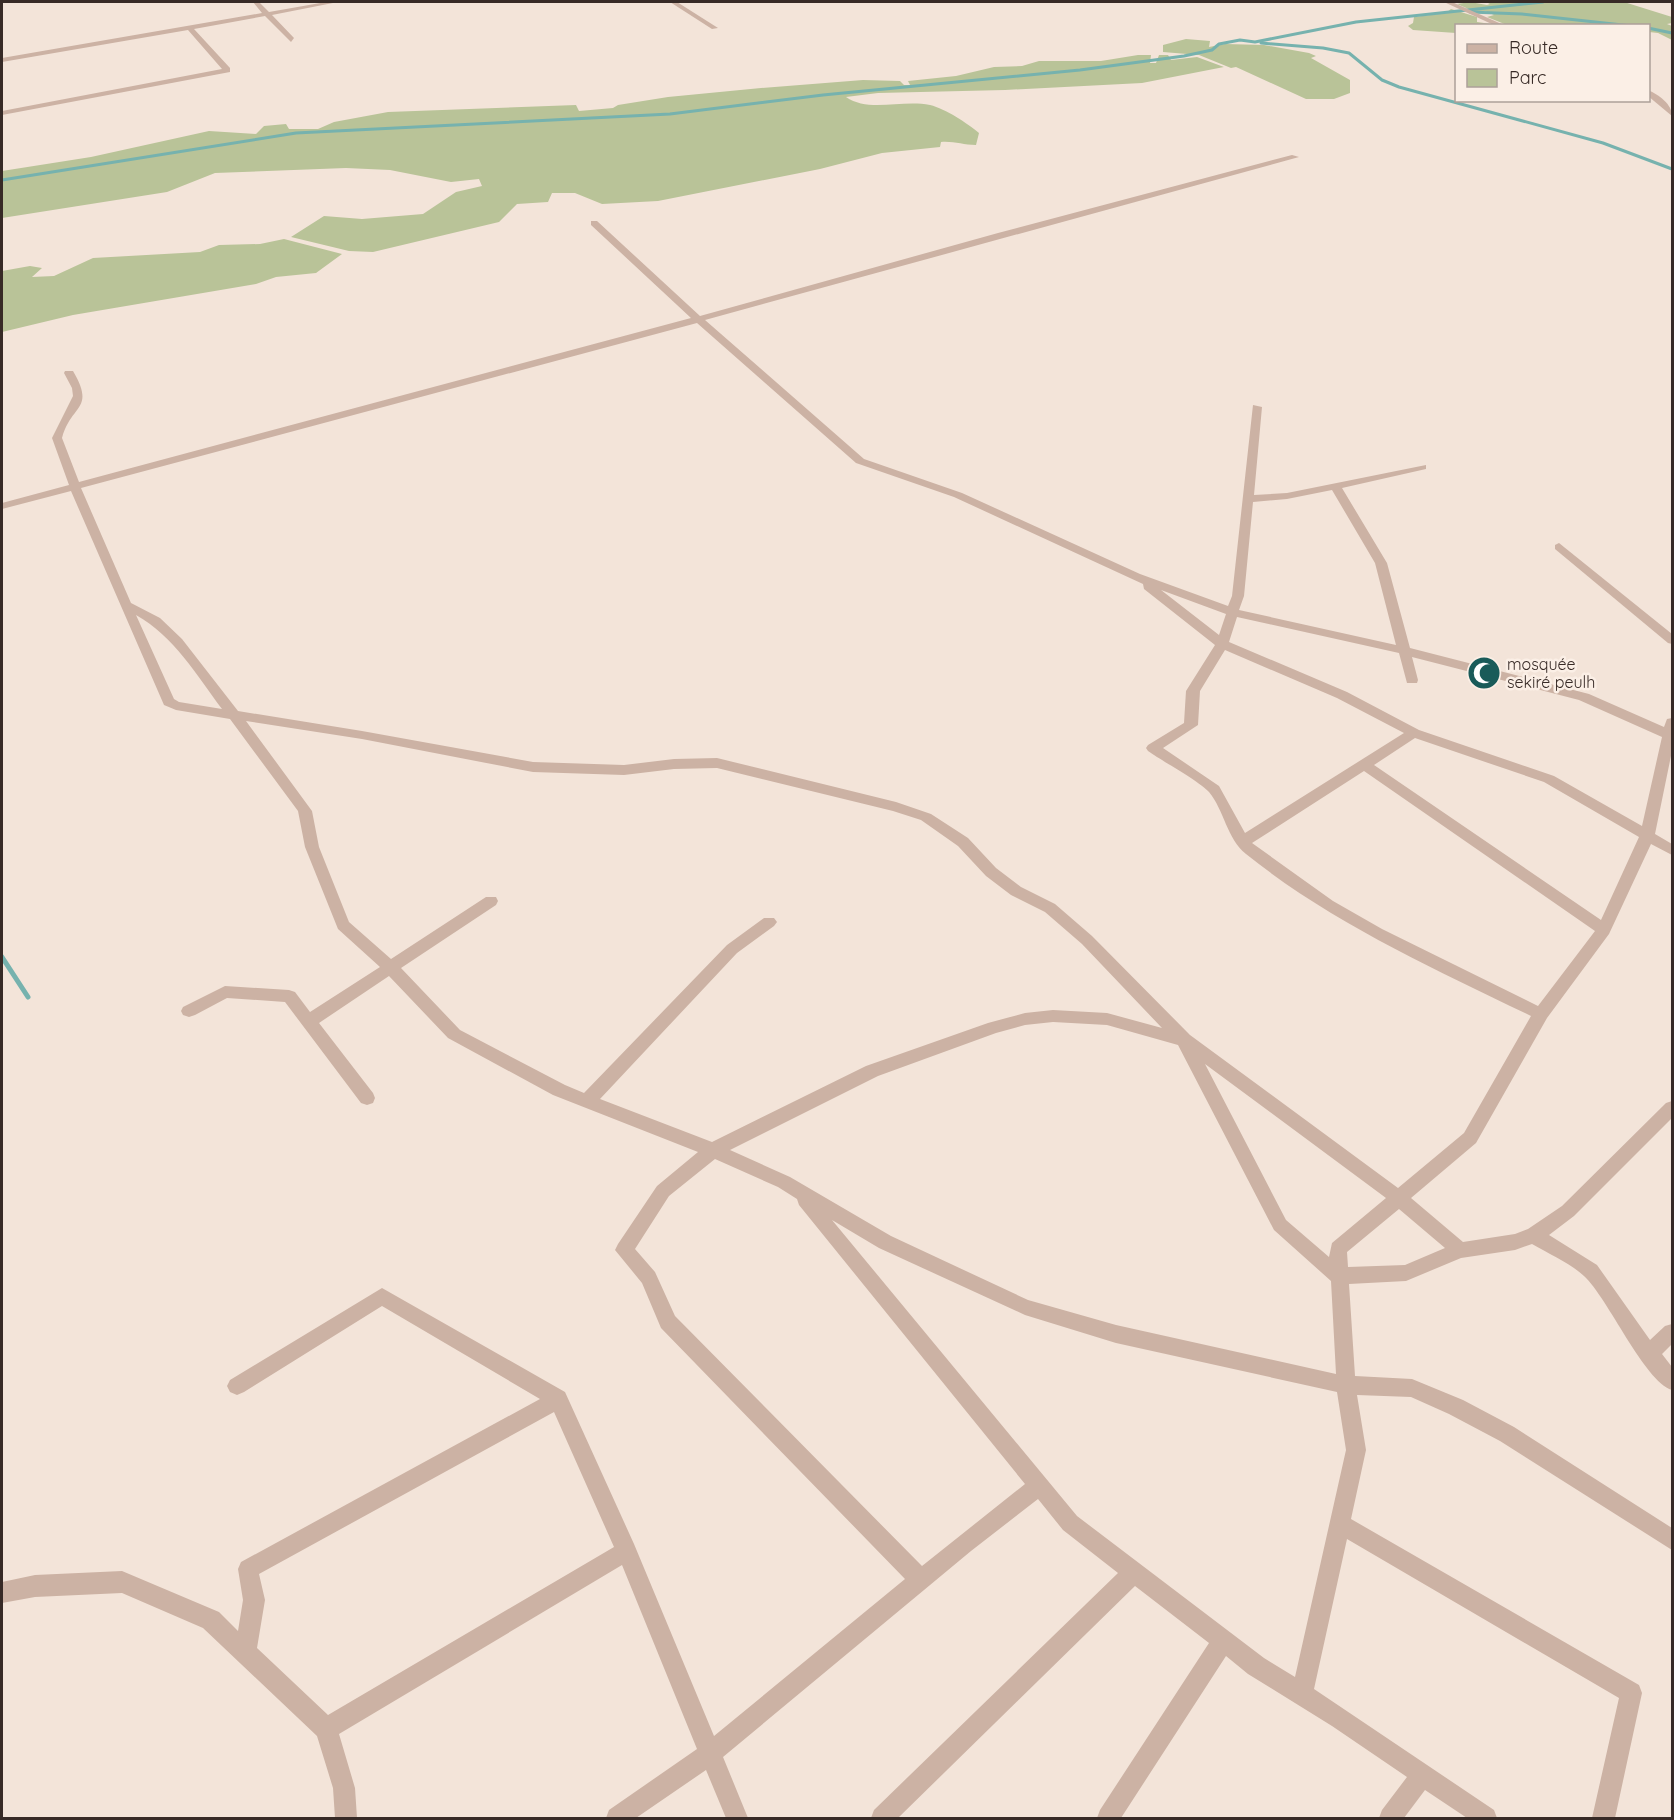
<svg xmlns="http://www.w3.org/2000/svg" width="1674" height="1820" viewBox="0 0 1674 1820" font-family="Quicksand,sans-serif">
  <rect width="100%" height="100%" fill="#f3e4d9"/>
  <!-- green -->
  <g fill="#b9c398">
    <path d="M1470,2l17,3 3,-1 -4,-2h138l48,15v6l-5,1 5,2v14l-14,-7 -9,-1 -1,-6 -141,-1 -20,-8 7,-2 -9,-4 -7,2 -21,-9z"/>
    <path d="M1451,9l26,8v5l21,3 -42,1v7l-43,-3 -5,-4 5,-3 1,-6 32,-4z"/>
    <path d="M1186,39l24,2 -1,6 16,-3 39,1 45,8 7,3 -5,2 39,22v13l-16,6h-28l-70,-32 -5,1 -32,-13 -36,-3v-7z"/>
    <path d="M1138,55h13l-1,8h6l3,-8h9l3,5 26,-3 27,10 -82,16 -137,7 -127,3 -32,4c23,16 56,2 84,8 16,4 37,18 49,28l-3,12c-13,0 -22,-4 -35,-3l-1,5 -58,6 -62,16 -162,32 -56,3 -27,-11h-23l-4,9 -31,2 -18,18 -126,30 -24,-1 -58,-14 33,-21 38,3 61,-5 33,-22 26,-6 -3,-7 -28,3 -61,-12 -44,-2 -131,5 -48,19 -165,26v-47l89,-14 118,-26 47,3 8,-8 22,-2 3,5h29l16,-7 54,-10 188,-7 3,6 34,-3 5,-3 50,-8 93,-9 102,-8 37,1 4,4h6l-2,-4 48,-5 38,-9 28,-1 17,-5h62z"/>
    <path d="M284,239l58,15 -26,19 -40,4 -20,7 -183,31 -71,17v-61l28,-5 12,2 -10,9 22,-1 39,-18 107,-6 19,-7 41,-1z"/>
  </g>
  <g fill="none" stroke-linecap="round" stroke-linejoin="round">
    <!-- stream-far1 -->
    <g stroke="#76b2ae" stroke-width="3">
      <path d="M1470,12l52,2 110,12"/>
      <path d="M1648,28l24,5"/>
      <path d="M1261,43l62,5 26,5 33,27 17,7 204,56 69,26"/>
      <path d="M2,180l294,-47 374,-19 153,-19 257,-25 104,-14 28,-6 7,-6 21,-4 15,2 101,-20 187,-20"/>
    </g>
    <!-- stream -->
    <path stroke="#76b2ae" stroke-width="5" d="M2,957l26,40"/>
    <!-- street -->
    <g fill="#ccb2a4" fill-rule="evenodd">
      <path d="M253,2h6l10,10 57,-10h12l-66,13 22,23 -3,4 -26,-26 -71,13 36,39v4l-228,43v-4l220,-42 -34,-39 -186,32v-4l260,-45z"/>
      <path d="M670,2h7l41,26 -6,1z"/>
      <path d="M1444,2h8l54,24h-10z"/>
      <path d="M1648,90c11,5 24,14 24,26l-24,-20z"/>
      <path d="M1292,155l7,2 -594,163 159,139 98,34 178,81 88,32 4,-10 21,-191 9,2 -8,88 33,-2 139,-28v4l-84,19 45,75 23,85 179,46 75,33 3,-8 5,-1v33l-17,83 17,10v11l-21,-11 -42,90 -62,84 -71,125 -65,55 52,44 52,-8 13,-5 34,-23 104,-103 6,-2v17l-98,98 -25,19 48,30 53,75 15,-14 7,-2v20l-10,10 10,13v23c-28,-9 -64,-92 -88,-114 -14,-13 -35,-22 -52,-32l-17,6 -54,8 -55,23 -57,3 6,92 57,3 51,21 51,27 158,101v22l-172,-109 -51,-27 -38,-17 -54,-2 9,55 -15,69 288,166 3,8 -27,125h-23l27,-120 -272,-159 -33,150 180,121 3,8h-30l-42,-28 -21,28h-25l3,-8 25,-33 -75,-51 -84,-52 -22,-18 -105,162h-24l3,-8 109,-167 -74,-57 -237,232h-27l3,-8 244,-237 -55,-43 -25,-31 -67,52 -248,206 25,61h-22l-20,-48 -70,48h-30l3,-8 88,-61 -75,-184 -283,169 16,54 2,30h-22l-2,-30 -16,-52 -114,-108 -81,-35 -87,4 -33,6v-21l33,-7 87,-4 97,41 19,19 5,-31 -5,-31 3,-7 299,-163 -158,-93 -138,86 -7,3 -7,-3 -3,-6 3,-6 152,-92 183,104 69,152 80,192 191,-157 -244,-251 -19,-45 -27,-33 3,-6 39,-58 41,-34 -145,-57 -105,-57 -59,-62 -70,47 54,70 2,5 -2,5 -6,2 -6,-2 -76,-101 -58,-4 -32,17 -6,2 -6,-2 -2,-4 2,-4 42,-21 64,4 6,2 15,20 70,-45 -42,-38 -33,-82 -7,-36 -68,-92 -54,-9 -12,-5 -93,-214 -69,18v-6l67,-18 -17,-47 21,-42 -1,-8 -8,-15 1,-2h8c23,39 -2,33 -11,67l17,44 612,-164 -100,-93v-4h6l103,95 298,-83zM697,323l159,140 98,34 189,87 1,5 71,56 -29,46 -2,32 -36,22 -2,3 2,3c14,10 51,30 61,41 15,18 18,47 37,62 86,69 187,114 285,162l-67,117 -66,55 -208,-153 -98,-99 -37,-32 -34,-17 -25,-19 -28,-30 -37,-24 -35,-12 -179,-44 -43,1 -50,6 -91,-3 -171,-31 -124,-20 -56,-72 -22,-21 -29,-15 -50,-115zM1332,490l43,73 21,82 -157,-35 5,-14 9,-94 34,-3zM1161,590l65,24 -7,21zM136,615c38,21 61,61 86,94l-43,-7 -5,-3zM1237,617l162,36 8,30h10l1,-3 -6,-23 167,43 83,37 -20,89 -88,-50 -135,-46 -72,-38 -118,-50zM1225,650l112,48 67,35 -159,100 -26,-47 -56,-38 35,-23 2,-34zM246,721l116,18 171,33 91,3 50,-6 43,-1 176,43 28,9 37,26 28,30 25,19 34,17 37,32 80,84 -55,-15 -54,-3 -28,3 -37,10 -122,43 -154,76 -112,-43 137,-146 37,-27 3,-4 -3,-4h-10l-37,27 -143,148 -19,-8 -105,-55 -59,-62 95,-63 2,-4 -2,-4h-10l-95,62 -42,-37 -30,-75 -7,-36zM1415,738l129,44 95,55 -38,83 -227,-155zM1364,771l231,160 -57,75 -156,-77 -49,-28 -81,-58zM1053,1022l54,3 71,20 96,185 57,51 5,93 -220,-49 -88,-25 -137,-64 -101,-59 -60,-27 148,-74 118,-43 29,-8zM1205,1064l181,134 -54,45 -3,14 -43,-37zM715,1159l63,28 19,12 2,6 226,279 -103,82 -247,-250 -20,-44 -20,-23 34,-53zM1399,1209l46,39 -40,17 -57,2 -1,-15zM832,1220l47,28 146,67 91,28 221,49 9,58 -51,227 -31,-19 -187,-142zM554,1412l60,135 -286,168 -71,-67 8,-48 -6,-26z"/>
      <path d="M1559,543l113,91v10l-4,-1 -113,-94v-4z"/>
    </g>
  </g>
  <!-- icons -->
  <defs>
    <symbol id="mosque-disc" viewBox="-11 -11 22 22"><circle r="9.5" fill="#195b59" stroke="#fbefe6"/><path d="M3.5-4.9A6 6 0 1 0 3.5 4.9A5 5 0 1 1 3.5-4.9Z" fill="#fff"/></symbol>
  </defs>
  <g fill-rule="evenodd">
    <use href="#mosque-disc" x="1465" y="654" width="38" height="38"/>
  </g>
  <g text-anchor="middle" stroke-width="5" stroke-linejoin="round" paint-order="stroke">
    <!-- poi labels -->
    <g font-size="16" fill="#372a26" stroke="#fbefe6" text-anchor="start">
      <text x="1507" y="670">mosquée<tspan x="1507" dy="18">sekiré peulh</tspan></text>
    </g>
  </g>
  <!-- border -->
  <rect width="1674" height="1820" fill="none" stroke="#372a26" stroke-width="6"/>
  <!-- legend -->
  <rect x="1455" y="24" width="195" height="78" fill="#fbefe6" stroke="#ada099" stroke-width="1.5"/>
  <rect x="1467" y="44" width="30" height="9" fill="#ccb2a4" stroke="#ada099" stroke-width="1.5"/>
  <text x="1509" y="54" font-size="18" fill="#372a26">Route</text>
  <rect x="1467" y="69" width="30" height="18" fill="#b9c398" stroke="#ada099" stroke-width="1.5"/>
  <text x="1509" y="84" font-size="18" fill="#372a26">Parc</text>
</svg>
